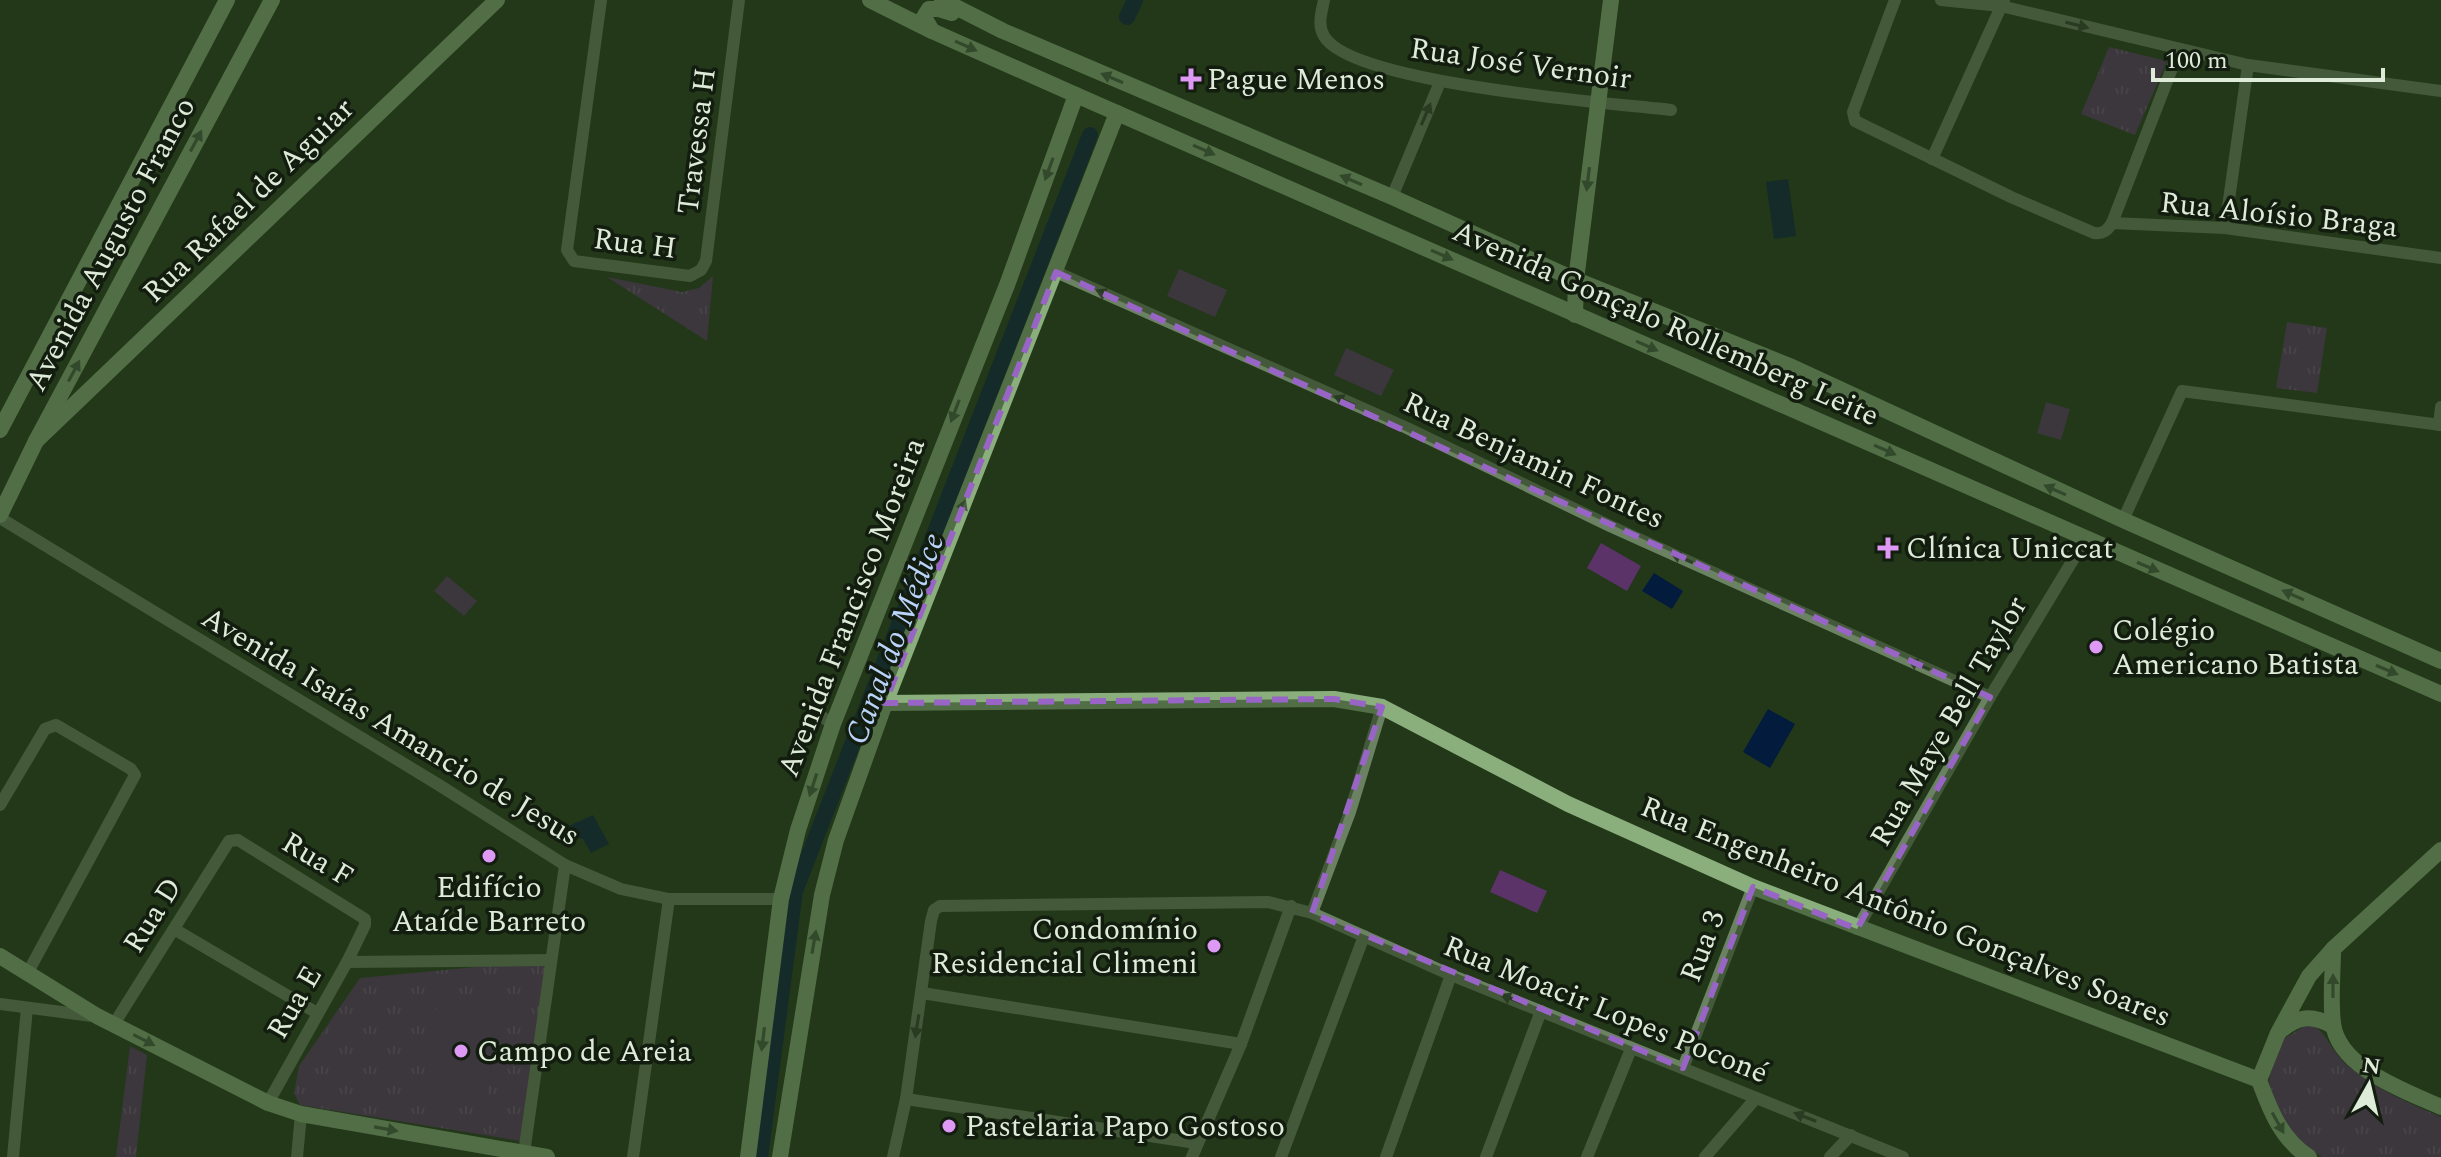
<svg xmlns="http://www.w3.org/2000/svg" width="2441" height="1157" viewBox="0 0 2441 1157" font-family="Spectral,serif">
  <defs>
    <pattern id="grass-tufts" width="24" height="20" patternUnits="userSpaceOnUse" patternTransform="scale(2)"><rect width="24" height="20" fill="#5b3368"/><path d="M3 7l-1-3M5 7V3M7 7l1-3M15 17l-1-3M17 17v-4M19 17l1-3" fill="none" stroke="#72517d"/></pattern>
  </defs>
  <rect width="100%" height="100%" fill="#223819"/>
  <!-- grass -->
  <g fill="url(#grass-tufts)">
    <path d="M2109,47l58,14 -32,74 -54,-21z"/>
    <path d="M713,276l-6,65 -100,-64 75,15 17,-4z"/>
    <path d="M2287,322l40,6 -10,65 -41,-5z"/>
    <path d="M551,960l-31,181 -220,-36 -6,-12 5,-27 61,-88z"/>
    <path d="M2310,1023c18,10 21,29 37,42 28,24 60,37 94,52v40h-119l-39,-26 -14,-49 3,-26 11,-17z"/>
    <path d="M130,1046l17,9 -11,102h-20z"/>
  </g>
  <!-- garden -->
  <g fill="#5b3368">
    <path d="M1179,269l48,21 -12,27 -48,-21z"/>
    <path d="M1346,348l48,22 -13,26 -47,-21z"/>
    <path d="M2046,402l24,7 -9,31 -24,-7z"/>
    <path d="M1601,543l40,23 -14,25 -40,-23z"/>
    <path d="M447,576l30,25 -13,15 -30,-25z"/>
    <path d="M1500,870l47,21 -10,22 -47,-21z"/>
    <path d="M438,998l62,10 -15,95 -63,-10z"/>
  </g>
  <!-- water -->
  <g fill="#031b3d">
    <path d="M1788,179l8,57 -22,3 -8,-57z"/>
    <path d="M1654,573l29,18 -11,18 -30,-18z"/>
    <path d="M1768,709l27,15 -25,44 -27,-16z"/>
    <path d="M593,815l16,29 -18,9 -8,-14 -11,-3 -3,-10z"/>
  </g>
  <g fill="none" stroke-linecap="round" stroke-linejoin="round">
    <!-- canal -->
    <g stroke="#031b3d" stroke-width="16">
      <path d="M1127,17l8,-17"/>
      <path d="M760,1157l35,-266 295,-756"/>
    </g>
    <!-- street -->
    <g stroke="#6b8262" stroke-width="12">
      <path d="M601,0l-34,250 7,11 116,15 11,-6 5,-9 33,-261"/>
      <path d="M1324,0c-2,11 -7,25 0,36 27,48 287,67 347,74"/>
      <path d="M1895,0l-42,112 2,9 156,76 83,36c9,1 13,-2 18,-10l67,-173"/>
      <path d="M1941,0l60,6 247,59 193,26"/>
      <path d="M1932,159l72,-159"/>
      <path d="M1392,197l48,-115"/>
      <path d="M2112,223l113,5 216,30"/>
      <path d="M2225,228l23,-163"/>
      <path d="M1056,272l351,156 203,98 380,171"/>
      <path d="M2439,425l2,-18"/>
      <path d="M0,518l439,267 126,80 56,24 48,10h112"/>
      <path d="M2123,520l59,-129 259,34"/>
      <path d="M816,713l17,11"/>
      <path d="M0,805l45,-76 11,-4 75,44 4,6 -108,199"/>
      <path d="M1312,913l38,-101 32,-105"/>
      <path d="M174,929l143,84"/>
      <path d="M1857,929l133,-232 95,-157"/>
      <path d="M347,962l204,-2"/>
      <path d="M922,993l319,51"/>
      <path d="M0,1004l92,12"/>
      <path d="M114,1024l115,-183 9,-1 127,79v6l-18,37 -79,141"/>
      <path d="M1683,1068l70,-181"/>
      <path d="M906,1099l290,44"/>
      <path d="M524,1153l41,-288"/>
      <path d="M13,1157l14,-149"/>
      <path d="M297,1157l4,-43"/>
      <path d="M633,1157l36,-258"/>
      <path d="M893,1157l13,-58 25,-178 3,-11 6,-4 328,-4 44,11 139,62 452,182"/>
      <path d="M1192,1157l49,-113 50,-138"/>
      <path d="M1281,1157l83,-221"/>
      <path d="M1386,1157l65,-182"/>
      <path d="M1486,1157l55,-146"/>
      <path d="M1587,1157l44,-108"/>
      <path d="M1705,1157l51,-59"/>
      <path d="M1830,1157l21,-22"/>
    </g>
    <!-- secondary -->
    <g stroke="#8aaf7c" stroke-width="16">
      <path d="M870,0l62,31 144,64 1365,599"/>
      <path d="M942,0l61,31 389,166 184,83 216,87 331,153 318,141"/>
      <path d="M932,31l-8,-14 5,-8h10l13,4"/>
      <path d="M1575,315l1,-35 35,-280"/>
      <path d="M0,430l227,-430"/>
      <path d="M36,441l461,-441"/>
      <path d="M0,515l36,-74 236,-441"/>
      <path d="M885,703l449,-4 48,8 186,97 185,83 506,193"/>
      <path d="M2333,949c0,24 -3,50 0,74 5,45 73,68 108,84"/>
      <path d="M0,956l97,60 171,87 33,11 246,43"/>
      <path d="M2280,1031c18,-15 32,-17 53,-5"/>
      <path d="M2259,1080l19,-47 31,-57 24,-27 108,-99"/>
      <path d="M2259,1080c11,30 22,59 50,77"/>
      <path d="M748,1157l33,-258 17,-69 35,-106 174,-439 69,-190"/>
      <path d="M780,1157l42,-262 14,-55 49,-137 232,-590"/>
    </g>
  </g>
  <!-- one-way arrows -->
  <defs><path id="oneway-solid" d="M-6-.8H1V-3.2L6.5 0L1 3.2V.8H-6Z" transform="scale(2)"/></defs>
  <g fill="#31402c">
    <use href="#oneway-solid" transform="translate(2077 25) rotate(14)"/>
    <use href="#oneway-solid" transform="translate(1426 114) rotate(-67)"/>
    <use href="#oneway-solid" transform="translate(1107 295) rotate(-156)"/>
    <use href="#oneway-solid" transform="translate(1345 401) rotate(-156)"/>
    <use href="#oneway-solid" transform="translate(1682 558) rotate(-156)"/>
    <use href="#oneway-solid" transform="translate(1919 665) rotate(-156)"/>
    <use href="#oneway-solid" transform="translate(1512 999) rotate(-158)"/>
    <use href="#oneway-solid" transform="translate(917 1026) rotate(99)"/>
    <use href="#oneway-solid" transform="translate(1805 1117) rotate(-159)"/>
  </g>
  <g fill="#485e40">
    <use href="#oneway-solid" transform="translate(966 46) rotate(24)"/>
    <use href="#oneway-solid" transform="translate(1112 78) rotate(-157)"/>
    <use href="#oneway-solid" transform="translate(196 141) rotate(-62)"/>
    <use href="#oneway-solid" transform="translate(1204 150) rotate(24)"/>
    <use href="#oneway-solid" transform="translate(1049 169) rotate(110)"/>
    <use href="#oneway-solid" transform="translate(1588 179) rotate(97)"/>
    <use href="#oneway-solid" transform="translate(1351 180) rotate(-157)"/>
    <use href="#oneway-solid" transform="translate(1442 255) rotate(24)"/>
    <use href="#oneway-solid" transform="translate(1647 346) rotate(24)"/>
    <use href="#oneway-solid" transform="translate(74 371) rotate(-62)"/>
    <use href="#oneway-solid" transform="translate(955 411) rotate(111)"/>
    <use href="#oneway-solid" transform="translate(1885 450) rotate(24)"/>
    <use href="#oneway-solid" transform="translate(2055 490) rotate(-156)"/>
    <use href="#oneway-solid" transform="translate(961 511) rotate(-68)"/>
    <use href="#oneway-solid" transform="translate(2148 567) rotate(23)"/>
    <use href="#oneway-solid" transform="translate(2293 595) rotate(-156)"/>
    <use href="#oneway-solid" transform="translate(2387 670) rotate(23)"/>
    <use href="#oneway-solid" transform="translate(813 785) rotate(108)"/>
    <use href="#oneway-solid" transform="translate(814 942) rotate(-80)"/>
    <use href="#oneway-solid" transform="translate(2333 986) rotate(-90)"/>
    <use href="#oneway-solid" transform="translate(763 1039) rotate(97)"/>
    <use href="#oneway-solid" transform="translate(144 1040) rotate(27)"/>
    <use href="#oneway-solid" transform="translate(2278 1123) rotate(61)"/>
    <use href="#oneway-solid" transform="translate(386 1129) rotate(10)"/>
  </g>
  <!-- marked area -->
  <path d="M0 0H2441V1157H0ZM1056,272l934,425 -133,232 -104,-42 -70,181 -371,-155 70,-206 -48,-8 -449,4z" fill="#223819" fill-opacity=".55" fill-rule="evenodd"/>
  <path fill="none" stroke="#9865c6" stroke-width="6" stroke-dasharray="16 10" stroke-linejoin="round" d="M1056,272l934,425 -133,232 -104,-42 -70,181 -371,-155 70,-206 -48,-8 -449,4z"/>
  <!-- markers -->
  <g fill="#dd99f3" stroke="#121c0f" stroke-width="3">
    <path d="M1187 67h8v8h8v8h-8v8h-8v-8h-8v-8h8z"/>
    <path d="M1884 536h8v8h8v8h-8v8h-8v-8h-8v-8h8z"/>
    <circle cx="2096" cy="647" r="8"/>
    <circle cx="489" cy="856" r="8"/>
    <circle cx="1214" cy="946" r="8"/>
    <circle cx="461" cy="1051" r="8"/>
    <circle cx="949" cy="1126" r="8"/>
  </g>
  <g text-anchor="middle" stroke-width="7" stroke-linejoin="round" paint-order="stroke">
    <!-- street labels -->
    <g font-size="30" fill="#ddebd8" stroke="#121c0f">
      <text transform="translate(1521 63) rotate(8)" y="10">Rua José Vernoir</text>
      <text transform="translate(696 141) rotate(-83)" y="10">Travessa H</text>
      <text transform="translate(248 200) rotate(-44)" y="10">Rua Rafael de Aguiar</text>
      <text transform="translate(2279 214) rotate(6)" y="10">Rua Aloísio Braga</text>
      <text transform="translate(635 243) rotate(7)" y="10">Rua H</text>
      <text transform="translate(110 244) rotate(-62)" y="10">Avenida Augusto Franco</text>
      <text transform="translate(1666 323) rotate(24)" y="10">Avenida Gonçalo Rollemberg Leite</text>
      <text transform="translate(1534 460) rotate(25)" y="10">Rua Benjamin Fontes</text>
      <text transform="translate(851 607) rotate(-69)" y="10">Avenida Francisco Moreira</text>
      <text transform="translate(1948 721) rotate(-60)" y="10">Rua Maye Bell Taylor</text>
      <text transform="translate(391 726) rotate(31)" y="10">Avenida Isaías Amancio de Jesus</text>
      <text transform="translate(318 859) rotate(31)" y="10">Rua F</text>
      <text transform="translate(1906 911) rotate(22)" y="10">Rua Engenheiro Antônio Gonçalves Soares</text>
      <text transform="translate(152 915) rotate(-58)" y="10">Rua D</text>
      <text transform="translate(1702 946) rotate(-69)" y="10">Rua 3</text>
      <text transform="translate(294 1002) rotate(-60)" y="10">Rua E</text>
      <text transform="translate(1606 1009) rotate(22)" y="10">Rua Moacir Lopes Poconé</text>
    </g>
    <!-- poi labels -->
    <g font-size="30" fill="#ddebd8" stroke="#121c0f" text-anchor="start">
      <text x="1207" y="89">Pague Menos</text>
      <text x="1906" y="558">Clínica Uniccat</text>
      <text x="2112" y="640">Colégio<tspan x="2112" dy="34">Americano Batista</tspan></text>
      <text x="489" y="897" text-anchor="middle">Edifício<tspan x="489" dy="34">Ataíde Barreto</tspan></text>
      <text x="1198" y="939" text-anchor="end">Condomínio<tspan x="1198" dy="34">Residencial Climeni</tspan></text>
      <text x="477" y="1061">Campo de Areia</text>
      <text x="965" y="1136">Pastelaria Papo Gostoso</text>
    </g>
    <!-- water labels -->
    <g font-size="32" font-style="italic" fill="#b9d3f9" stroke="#121c0f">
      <text transform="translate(894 638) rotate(-69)" y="11">Canal do Médice</text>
    </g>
  </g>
  <!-- north arrow -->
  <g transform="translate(2369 1085) rotate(8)" stroke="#121c0f" stroke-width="6" paint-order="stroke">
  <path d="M0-6L14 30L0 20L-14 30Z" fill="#ddebd8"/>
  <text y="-12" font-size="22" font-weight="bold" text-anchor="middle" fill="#ddebd8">N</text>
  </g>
  <!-- scale -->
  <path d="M2153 68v12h230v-12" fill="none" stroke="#ddebd8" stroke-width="4"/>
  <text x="2165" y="68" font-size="24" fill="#ddebd8" stroke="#121c0f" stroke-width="6" paint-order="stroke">100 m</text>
</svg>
